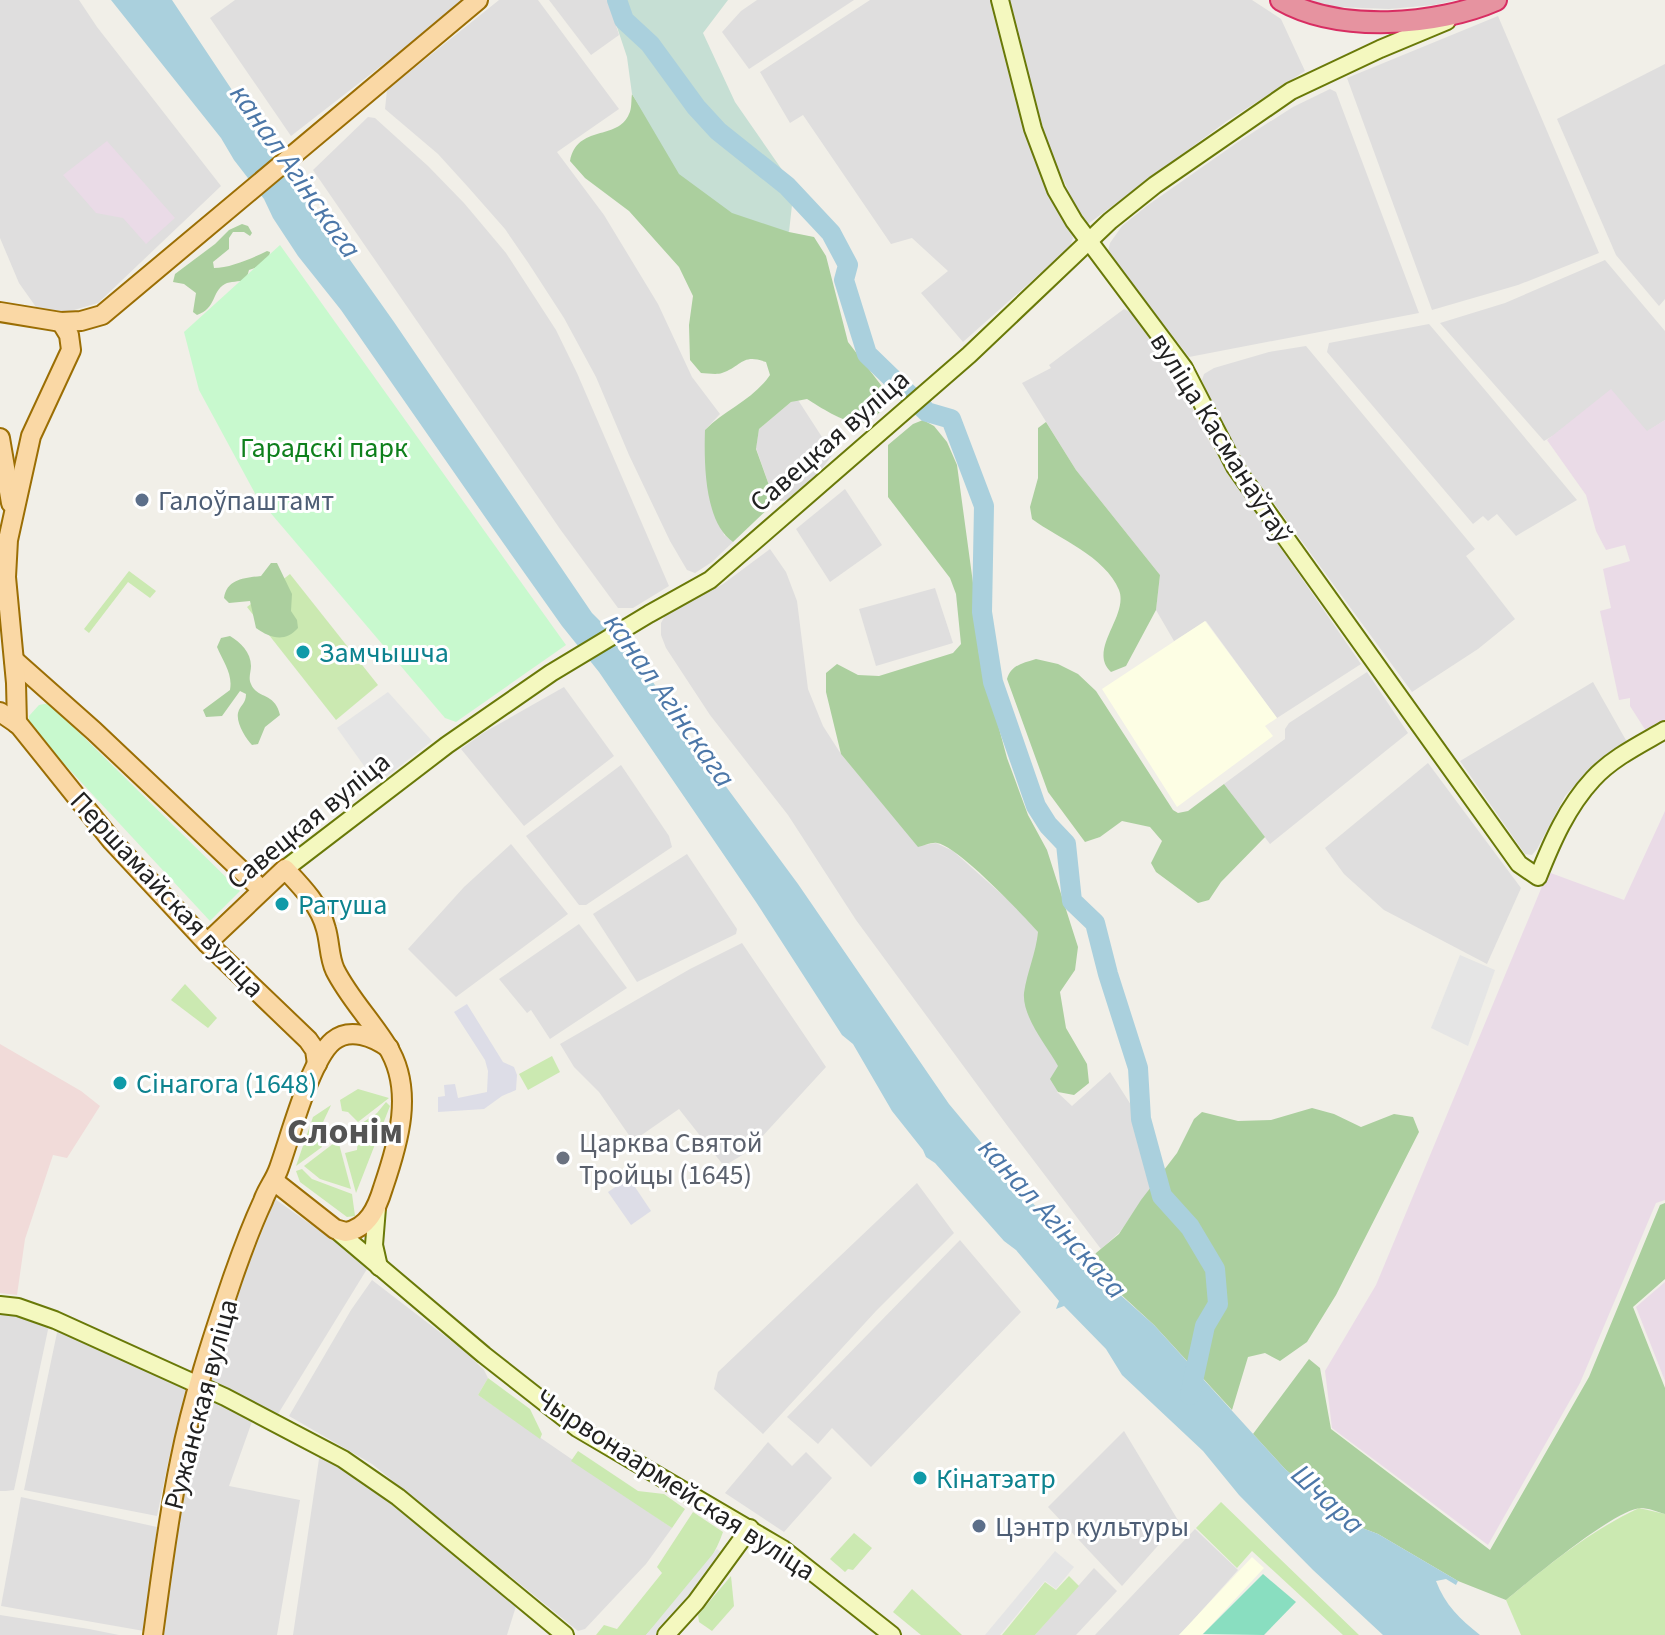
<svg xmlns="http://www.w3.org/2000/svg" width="1665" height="1635" viewBox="0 0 1665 1635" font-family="'Source Sans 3',sans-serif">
  <rect width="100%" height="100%" fill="#f1efe8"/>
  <!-- residential -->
  <g fill="#dfdede">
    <path d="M0,0h79l18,27 124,159 -123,117 -31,9 -31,-5 -17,-24 -19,-45z"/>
    <path d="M235,0h231l-175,136 -81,-118z"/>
    <path d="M499,0h39l81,109 -62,43 47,63 54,89 34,73 28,37 -15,16 19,105 9,7 -21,20 -17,11 -8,-3 -17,-29 -41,-86 -33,-78 -32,-59 -35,-54 -24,-35 -37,-42 -30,-33 -53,-45 2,-19z"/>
    <path d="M549,0h59l11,35 -28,20z"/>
    <path d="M757,0h97l-105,69 -27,-37 19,-21z"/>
    <path d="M870,0h122l40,148 41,90 -3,8 -26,24 -81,72 -42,-49 27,-22 -36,-33 -21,6 -88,-129 -13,8 -30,-51z"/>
    <path d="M1007,0h245l29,19 24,52 -78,50 -139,103 -5,-2 -34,-73z"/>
    <path d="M1306,0h151l-23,5 -45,4 -52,-2z"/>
    <path d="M1498,16l101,237 -81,32 -86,25 -85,-232z"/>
    <path d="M1665,64v235l-6,7 -43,-51 -59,-136z"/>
    <path d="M1330,89l6,3 83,221 -230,44 -78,-101 -3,-5 2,-8 12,-17 26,-21 90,-63 55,-35z"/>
    <path d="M368,117l7,1 53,48 36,37 42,50 50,77 21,43 92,213 -36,22h-15l-58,-79 -247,-359z"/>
    <path d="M1605,260l60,71v89l-17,11h-87l-17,10 -104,-118 65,-20z"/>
    <path d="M1124,309l8,4 45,58 22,53 23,39 139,201 -84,54 -71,-97 -32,20 -18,-31 4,-35 -84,-105 -54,-87 29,-15 -2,-3z"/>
    <path d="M1429,324l56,66 92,110 -61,36 -19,-22 -9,7 -5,-5 -10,8 -146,-172 2,-9z"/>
    <path d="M1306,346l169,203 -9,7 49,63 -37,30 -66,43 -171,-234 -20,-33 -19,-45 2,-6 10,-6 55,-16z"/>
    <path d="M798,400l35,54 -16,21 -29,25 -13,2 -19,-54 3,-19 32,-27z"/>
    <path d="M845,489l37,56 -52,37 -34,-53z"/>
    <path d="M770,549l16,23 11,29 11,88 15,37 18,28 77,92 18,-3 17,8 62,55 23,26 -2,21 -7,20 1,44 29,49 -2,26 15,14 38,-34 23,36 20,76 -33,48 -19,17 -92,-121 -153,-208 -68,-105 -78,-100 -44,-67 -5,-13v-12l5,-9 57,-30z"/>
    <path d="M935,588l18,55 -77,23 -17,-57z"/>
    <path d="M1367,672l41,61 -138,111 -46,-60 61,-45v-10l4,-6z"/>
    <path d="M1593,682l34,60 -31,20 -31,34 -28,53 -5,6 -7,-1 -65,-93z"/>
    <path d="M564,687l50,69 -90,70 -63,-77 22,-16z"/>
    <path d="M1428,763l93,125 -34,76 -103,-54 -40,-36 -19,-26z"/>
    <path d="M621,765l48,71 3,11 -86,58h-7l-53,-69z"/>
    <path d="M511,844l57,70 -112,83 -48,-48 56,-62z"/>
    <path d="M687,854l50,75 -1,5 -99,48 -44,-68z"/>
    <path d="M579,924l48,64 -77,51 -19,-29 -4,3 -28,-34z"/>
    <path d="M742,943l84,124 -77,84 -25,15 -45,-57 -46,32 -34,-49 -25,-25 -14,-23 130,-75z"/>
    <path d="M917,1183l37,50 -78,78 -113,123 -49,-45 4,-17z"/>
    <path d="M275,1199l69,49 23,21 -89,145 -69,-30 36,-110z"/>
    <path d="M960,1240l61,72 -150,155 -39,-39 -14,16 -31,-27z"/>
    <path d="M372,1280l91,70 21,20 4,8 -10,17 194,133 -26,36 -61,65 -7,2 -206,-167 -83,-48 62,-106z"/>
    <path d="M0,1311l49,14 -35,165 -8,1h-6z"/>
    <path d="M58,1328l131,58 -20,72 -12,58 -133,-26z"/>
    <path d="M206,1399l48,17 -25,70 71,14 -23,135h-116l14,-108 13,-72 14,-50z"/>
    <path d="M1124,1431l55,91 -57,64 -74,-79z"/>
    <path d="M768,1442l24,24 14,-14 26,26 -48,54 -59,-39z"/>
    <path d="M320,1452l21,10 177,138 -11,35h-214z"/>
    <path d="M21,1497l136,30 -13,104 -143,-25z"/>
    <path d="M1195,1529l43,41 -51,57 -8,8h-84z"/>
    <path d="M1094,1568l23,23 -41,44h-41z"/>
    <path d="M0,1615l89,14 30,6h-119z"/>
  </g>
  <!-- commercial -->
  <path fill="#f1dbd9" d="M0,1044l81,47 19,15 -33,52 -14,-3 -28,84 -8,56 -17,-2z"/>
  <!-- industrial -->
  <g fill="#eadbe7">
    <path d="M107,141l68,77 -29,26 -23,-26 -27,-5 -33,-38z"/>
    <path d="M1611,389l36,42 18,-11v300l-19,11 -16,-25v-8l-11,2 -19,-89 11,-3 -8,-39 27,-8 -5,-16 -19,5 -10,-19 -10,-36 -39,-55z"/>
    <path d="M1665,811v389l-9,3 -76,180 -92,162 -156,-117 -7,-57 51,-86 172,-413 76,28z"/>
    <path d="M1665,1282v99l-29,-74z"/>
  </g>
  <!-- education -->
  <g fill="#fdfee4">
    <path d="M1205,621l72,97 -12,8 8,10 -96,71 -75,-118z"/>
    <path d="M1252,1557l12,11 -62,67h-23z"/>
  </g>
  <!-- grass -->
  <g fill="#cbe9b1">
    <path d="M129,571l27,20 -6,7 -22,-16 -39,51 -5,-4z"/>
    <path d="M290,574l88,111 -42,35 -89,-113z"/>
    <path d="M185,984l32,34 -9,10 -37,-28z"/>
    <path d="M552,1056l8,16 -32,18 -9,-16z"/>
    <path d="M358,1089l31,9 -31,24 -10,-10 -6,-1 -2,-11z"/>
    <path d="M386,1102l4,4 -34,87 -11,-40 12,-3 2,-25 18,-12z"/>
    <path d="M331,1105c-6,14 -16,28 -9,42l-26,19 17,-49z"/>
    <path d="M338,1140l13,49 -31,-10 -16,-13z"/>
    <path d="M302,1169l10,10 40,15 3,22 -8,1 -47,-35 -4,-11z"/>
    <path d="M488,1378l42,31 12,25 -2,5 -62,-44z"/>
    <path d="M578,1451l60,40 26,3 21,15 -13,19 -101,-67z"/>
    <path d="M1221,1502l138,133h-16l-91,-84 -15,17 -41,-40z"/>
    <path d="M1639,1508l26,6v121h-144l-15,-35c42,-35 84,-69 133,-92z"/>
    <path d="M693,1512l30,20c-13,39 -50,73 -77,103h-50l8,-10 13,4 45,-56 -5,-6z"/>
    <path d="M854,1533l18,15 -19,22 -5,-1 -3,3 -15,-13z"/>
    <path d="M731,1576l3,30 -22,25 -13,-9 -1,-7z"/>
    <path d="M1069,1576l10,10 -44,49h-33l43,-53 11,8z"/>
    <path d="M912,1589l50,46h-41l-28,-23z"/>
  </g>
  <!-- forest -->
  <g fill="#abcf9e">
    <path d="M632,94l11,17 146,121 25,5 12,19 22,86 36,47 1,18c-5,4 -10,11 -16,14 -18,8 -47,-13 -62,-22l-16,3 -32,27 -3,20 19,53 -42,40c-29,-20 -29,-80 -28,-112 21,-21 49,-31 65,-55l-4,-13c-24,-9 -24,4 -44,11 -6,2 -15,0 -21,0l-11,-13 -1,-35 4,-29 -14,-29 -50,-56 -44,-33 -15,-17c7,-37 48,-20 59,-47 3,-5 2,-14 3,-20z"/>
    <path d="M242,224l6,2 4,7 -2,3 -6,-4h-11l-4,6v11l-16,13 1,6c16,0 39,-10 53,-17l3,1c-2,14 -9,13 -21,18l-3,10c-7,2 -16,1 -21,4 -14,8 -8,24 -28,31l-4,-3 3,-19 -12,-9 -11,-2 2,-8 40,-30 14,-14z"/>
    <path d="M923,420l11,6 13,16 10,23 16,118 6,71 28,104 21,57 19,35 31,97 -3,23 -15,22 6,36 21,36 2,19 -15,12 -16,-3 -8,-13 8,-13c-11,-20 -36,-49 -34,-73 3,-21 12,-40 14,-61 -16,-18 -80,-86 -101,-89 -5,-1 -14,3 -19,4l-77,-93 -15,-62v-19l11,-9 21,11 21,1 74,-23 8,-9 -5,-50 -6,-16 -62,-81v-52l25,-21z"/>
    <path d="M1046,422l30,48 84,105 -4,35 -30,56 -15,6c-24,-22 18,-56 8,-82 -14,-34 -60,-51 -87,-71l-2,-12 8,-29v-50z"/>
    <path d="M271,563h6l15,31 -1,17 6,9 1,8c-13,15 -28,10 -42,0l-6,-27 -21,2 -5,-5c3,-19 20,-20 37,-22z"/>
    <path d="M230,636c10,6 21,16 21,30 0,6 -3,12 0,18 6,15 24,8 29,31l-15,12 -7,17 -6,1c-6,-6 -16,-22 -14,-32 2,-8 8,-9 8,-19l-6,-3 -18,25 -16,1 -3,-7 27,-20c3,-17 -7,-28 -13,-43l4,-9z"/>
    <path d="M1036,659l22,5 20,10 18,17 77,119 5,3 10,-2 36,-27 41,53 -44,45 -12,18 -11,3 -42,-31 -5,-9 11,-22 -12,-14 -28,-6 -22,16 -15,5 -37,-50 -41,-113c4,-14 16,-16 29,-20z"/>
    <path d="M1312,1108l22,6 27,13 33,-13 19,3 6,15 -83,163 -29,47 -27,19 -15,-8 -17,4 -16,53 -78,-85 -65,-60 7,-12 23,-19 22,-34 36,-47 17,-34 8,-7 36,9 33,-1z"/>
    <path d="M1665,1203v76l-32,28 32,81v126c-7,-2 -17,-6 -24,-6 -26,1 -112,73 -135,92l-48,-19 -80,-47 -29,-11 -64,-54 -32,-35 56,-75 11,9 11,61 159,121 99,-173 71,-172z"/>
  </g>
  <!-- wetland -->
  <path fill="#c6dfd4" d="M608,0h120l-25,33 32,69 59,85 -5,45 -57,-19 -53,-39 -47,-80 -5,-37z"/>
  <!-- park -->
  <g fill="#c8f9ce">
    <path d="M280,245l286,400 -110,77 -11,-4 -188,-221 -58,-107 -15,-58z"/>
    <path d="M49,703l191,188 -30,30 -181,-195v-10l10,-11z"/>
  </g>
  <!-- pitch -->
  <path fill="#89dec0" d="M1263,1574l33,28 -32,33 -61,-1z"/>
  <!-- parking -->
  <g fill="#e5e5e5">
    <path d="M388,692l44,49 -55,43 -40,-56z"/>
    <path d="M1460,955l35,15 -27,76 -37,-18z"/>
    <path d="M717,1549l7,6 -36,47 -29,33h-13z"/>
    <path d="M1055,1551l19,16 -18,22 -11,-8 -45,54h-15z"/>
  </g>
  <!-- plaza -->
  <g fill="#dddde7">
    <path d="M467,1004l36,58 11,5 3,8 -1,15 -14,6 -18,13 -46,3v-15l7,-1 -1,-11 11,-1 3,14 29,-6 1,-21 -3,-11 -31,-48z"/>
    <path d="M629,1178l22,33 -20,14 -23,-33z"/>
  </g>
  <!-- water -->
  <path fill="#aad0dd" d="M111,0h61l84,126 12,25 18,25 18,19 90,127 198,291 47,47 40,63 119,161 151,220 70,84 78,86 57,51 131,144 64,54 29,11 80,47 -2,4 -10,-6 -10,2c9,24 24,38 44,54h-97l-70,-65 -74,-75 -36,-44 -81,-76 -16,-26 -42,-43 -8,3 3,-8 -43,-51 -12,-9 -69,-78 -9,-6 -3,-7 -31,-39 -39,-67 -11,-9 -86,-133 -157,-230 -37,-46 -70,-99 -151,-217 -43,-54 -25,-38 -9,-19 -30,-39 -13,-22z"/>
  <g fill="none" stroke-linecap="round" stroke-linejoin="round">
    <!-- river -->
    <path stroke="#aad0dd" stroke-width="20" d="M617,0l7,20 26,24 46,63 22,24 69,55 44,47 17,32 -4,15 23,74 60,58 24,7 33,87 -2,106 11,70 43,124 12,19 18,19 6,57 23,22 13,51 30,94 3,51 21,77 28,31 25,42 3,35 -13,22 -15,69"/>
    <defs>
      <g id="secondary">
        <path d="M1000,0l33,129 23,61 18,31 110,147 51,99 284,397 19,13c14,-35 29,-70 55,-98 19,-21 48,-35 72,-49"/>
        <path d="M285,869l162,-124 104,-72 98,-59 61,-34 259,-225 141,-134 45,-36 136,-94 89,-42 67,-28"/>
        <path d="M377,1208l-3,37 5,22"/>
        <path d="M335,1229l149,126 93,73 206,121 109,86"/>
        <path d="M0,1305l18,2 37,13 170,77 118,62 55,38 167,138"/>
        <path d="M666,1635l30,-33 54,-74"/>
      </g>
      <g id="primary">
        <path d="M0,312l61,10 20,-1 21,-6 376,-315"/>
        <path d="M0,438l11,65"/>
        <path d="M14,660l80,71 167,158"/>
        <path d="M0,712l19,13 93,116 95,102 101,97 7,10 2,14"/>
        <path d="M17,724l-1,-41 -10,-106 2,-37 23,-104 40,-86 -2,-15 -8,-13"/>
        <path d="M207,943l78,-74c16,17 35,36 41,60 4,14 3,28 9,41 14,28 36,50 52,76 28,44 11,98 -4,142 -6,20 -15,40 -37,44l-11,-3 -61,-48"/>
        <path d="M153,1635c8,-58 15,-117 27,-174 12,-61 32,-122 52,-181 9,-26 19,-53 31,-79 4,-12 12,-21 16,-33 11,-30 31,-108 54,-127 17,-14 41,-4 56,7"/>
      </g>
      <path id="highway" d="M1281,0c58,33 156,26 215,0"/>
    </defs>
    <!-- secondary casing -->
    <use href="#secondary" stroke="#697908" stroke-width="20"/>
    <!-- primary casing -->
    <use href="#primary" stroke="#9b6e04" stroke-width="22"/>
    <!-- highway casing -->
    <use href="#highway" stroke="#d82d62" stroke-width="24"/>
    <!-- secondary -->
    <use href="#secondary" stroke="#f4f8bf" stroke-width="16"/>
    <!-- primary -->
    <use href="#primary" stroke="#fad8a5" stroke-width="18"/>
    <!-- highway -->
    <use href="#highway" stroke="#e693a0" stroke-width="20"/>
  </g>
  <!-- markers -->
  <g fill="#5c6f8a" stroke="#fff" stroke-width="3">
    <circle cx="142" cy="500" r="8"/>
    <circle cx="979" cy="1526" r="8"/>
  </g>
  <g fill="#0f9aa8" stroke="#fff" stroke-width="3">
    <circle cx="303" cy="652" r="8"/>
    <circle cx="282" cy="904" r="8"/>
    <circle cx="120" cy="1083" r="8"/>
    <circle cx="920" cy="1478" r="8"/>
  </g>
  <circle fill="#6b7280" stroke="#fff" stroke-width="3" cx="563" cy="1158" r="8"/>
  <g text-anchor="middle" stroke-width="6" stroke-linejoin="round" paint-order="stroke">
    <!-- street labels -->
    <g font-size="28" fill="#212121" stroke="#fff">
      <text transform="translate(1222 437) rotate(58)" y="10">вуліца Касманаўтаў</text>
      <text transform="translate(829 440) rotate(-41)" y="10">Савецкая вуліца</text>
      <text transform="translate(308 820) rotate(-39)" y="10">Савецкая вуліца</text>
      <text transform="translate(168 894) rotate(47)" y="10">Першамайская вуліца</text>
      <text transform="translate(200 1404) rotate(-75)" y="10">Ружанская вуліца</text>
      <text transform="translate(676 1484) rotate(33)" y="10">Чырвонаармейская вуліца</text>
    </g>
    <!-- park labels -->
    <g font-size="28" fill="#0f801c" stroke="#fff">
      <text x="324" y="457">Гарадскі парк</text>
    </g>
    <!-- service labels -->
    <g font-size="28" fill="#4e5e75" stroke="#fff" text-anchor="start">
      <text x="158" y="510">Галоўпаштамт</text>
      <text x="995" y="1536">Цэнтр культуры</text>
    </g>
    <!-- culture labels -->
    <g font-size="28" fill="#0d838f" stroke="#fff" text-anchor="start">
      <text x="319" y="662">Замчышча</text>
      <text x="298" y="914">Ратуша</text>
      <text x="136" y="1093">Сінагога (1648)</text>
      <text x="936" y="1488">Кінатэатр</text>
    </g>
    <!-- worship labels -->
    <g font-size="28" fill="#5b616d" stroke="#fff" text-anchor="start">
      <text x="579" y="1152">Царква Святой<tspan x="579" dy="32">Тройцы (1645)</tspan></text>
    </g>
    <!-- water labels -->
    <g font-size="30" font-style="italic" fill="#4c77a8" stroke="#fff">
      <text transform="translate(296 171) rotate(55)" y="10">канал Агінскага</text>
      <text transform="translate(670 700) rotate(55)" y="10">канал Агінскага</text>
      <text transform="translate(1053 1218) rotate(48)" y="10">канал Агінскага</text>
      <text transform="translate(1328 1499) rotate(43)" y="10">Шчара</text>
    </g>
    <!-- district labels -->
    <g font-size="36" font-weight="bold" fill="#545454" stroke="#fff">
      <text x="345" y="1143">Слонім</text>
    </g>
  </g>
</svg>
